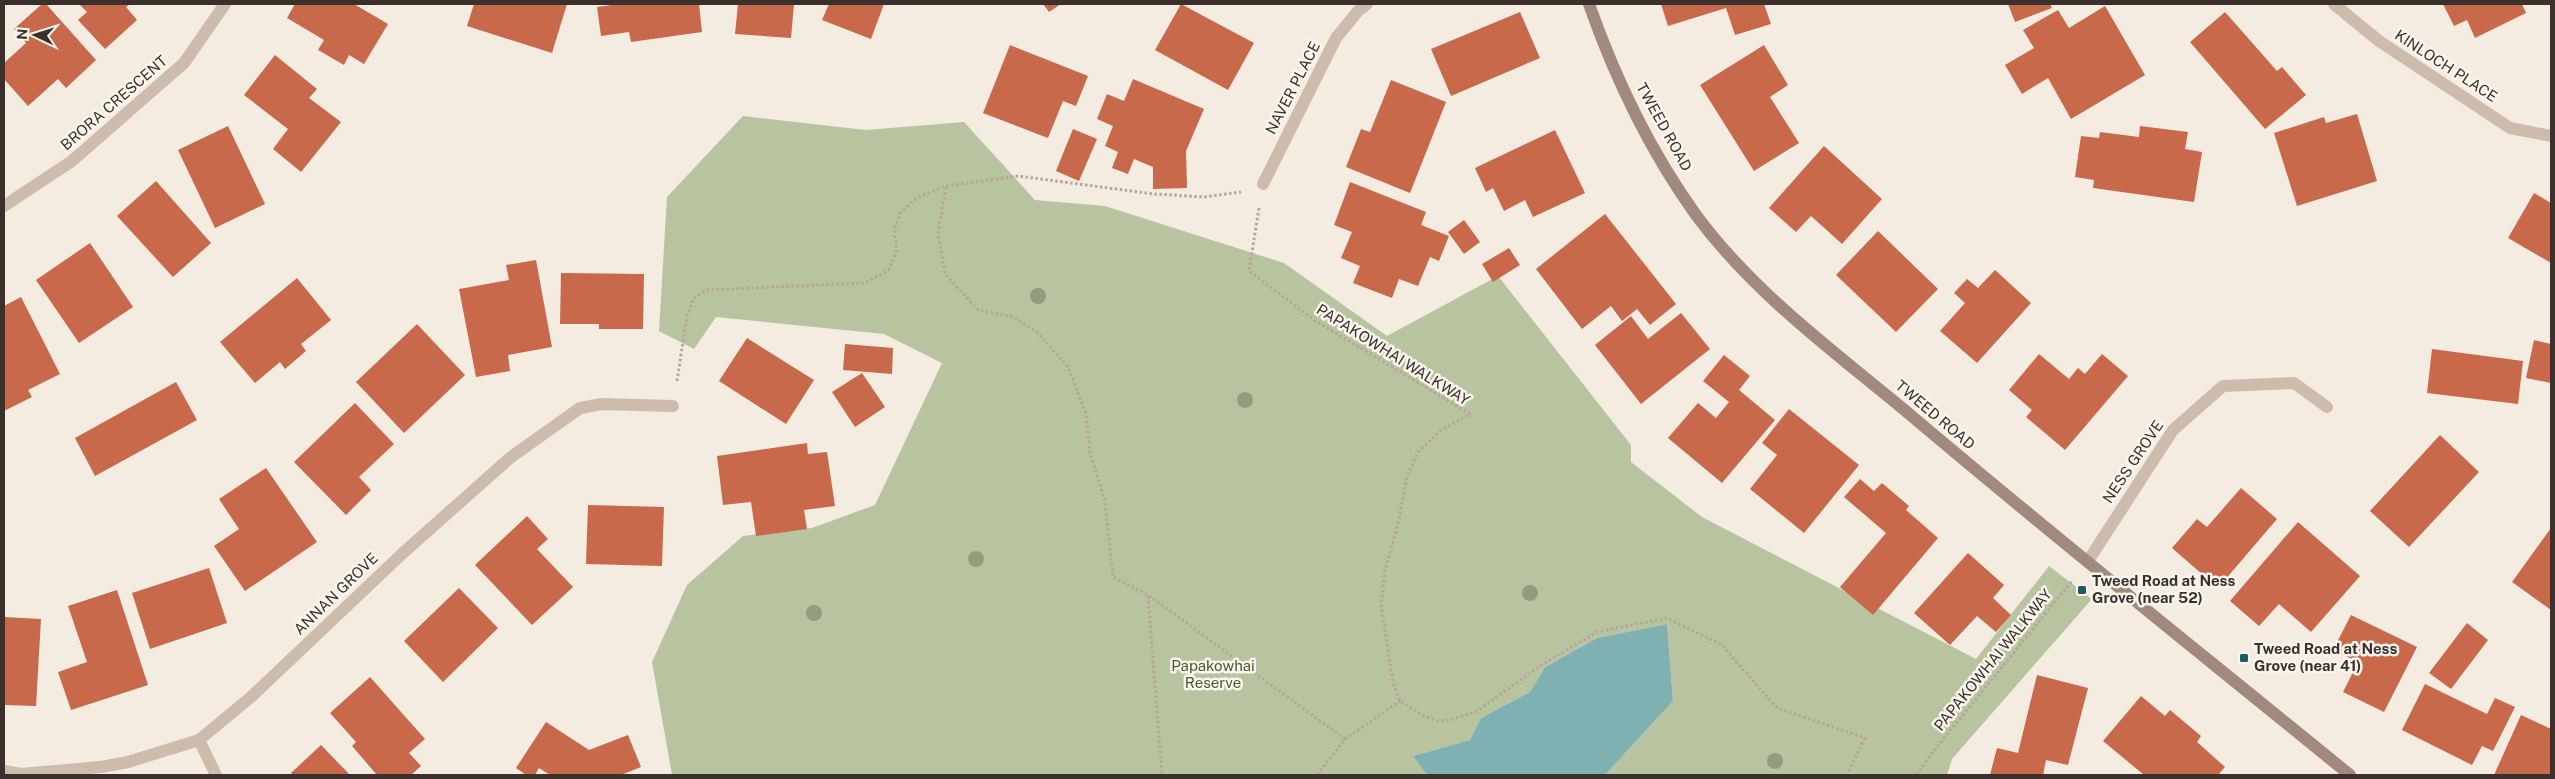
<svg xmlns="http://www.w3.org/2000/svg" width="2555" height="779" viewBox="0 0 2555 779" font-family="'Public Sans',sans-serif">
  <rect width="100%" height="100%" fill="#f4ebe1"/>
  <!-- green -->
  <path fill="#b8c4a0" d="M743,116l123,14 98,-8 71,78 70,6 179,57 103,73 111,-60 133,169v17l71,55 274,142 73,-93 43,33 -140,160 -5,16h-342l68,-74 -6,-77 -70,14 -52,29 -15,25 -49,26 -11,22 -57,16 14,19h-755l-20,-113 35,-77 56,-49 69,-8 63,-23 67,-142 -58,-29 -168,-17 -22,32 -35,-18 8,-134z"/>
  <!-- water -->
  <path fill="#7fb0b2" d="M1667,624l6,77 -68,74h-178l-14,-19 57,-16 11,-22 49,-26 15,-25 52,-29z"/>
  <!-- building -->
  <g fill="#c8694b">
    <path d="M42,4h4l50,56 -30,28 -8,-9 -30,27 -24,-27v-16l22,-20 -12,-14z"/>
    <path d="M79,4h51l-4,3 11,13 -32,29 -27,-29 9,-8z"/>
    <path d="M295,4h59l34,20 -24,40 -15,-9 -5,10 -26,-15 6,-10 -37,-22z"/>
    <path d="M474,4h93l-15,49 -85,-27z"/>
    <path d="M619,4h80l3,28 -71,10 -2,-10 -28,4 -4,-29z"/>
    <path d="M738,4h56l-3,34 -56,-4z"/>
    <path d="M829,4h55l-13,35 -49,-19z"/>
    <path d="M1043,4h18l-12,8z"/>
    <path d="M1181,4l73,39 -26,47 -73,-40z"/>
    <path d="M1661,4h103l7,20 -36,11 -9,-27 -58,18z"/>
    <path d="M2008,4h42l2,4 -37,14z"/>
    <path d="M2443,4h79l4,9 -51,25 -8,-18 -13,6z"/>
    <path d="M2105,6l40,69 -74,44 -23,-41 -26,16 -17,-29 29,-17 -11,-18 35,-20 11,18z"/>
    <path d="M1520,12l20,46 -89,38 -20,-47z"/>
    <path d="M2225,12l52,59 5,-4 24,28 -41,34 -75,-87z"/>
    <path d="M1010,45l78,31 -12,30 -13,-5 -15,37 -65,-25z"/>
    <path d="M1764,45l24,40 -18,12 29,46 -45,28 -54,-86z"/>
    <path d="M275,55l42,34 -8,9 32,24 -40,50 -28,-23 15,-20 -44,-34z"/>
    <path d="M1133,79l71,30 -18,42 1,37 -34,1v-22l-19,-8 -6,15 -16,-6 6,-16 -13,-6 8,-20 -16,-7 10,-25 17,7z"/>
    <path d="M1391,80l55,22 -36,91 -64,-26 15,-38 9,3z"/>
    <path d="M2357,114l20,67 -80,25 -23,-73 50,-16 2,6z"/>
    <path d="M228,126l37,78 -50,24 -37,-78z"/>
    <path d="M2140,126l48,6 -3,17 17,3 -8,50 -101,-14 1,-8 -19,-3 6,-41 18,2 1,-6 39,5z"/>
    <path d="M1073,129l24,10 -18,42 -23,-10z"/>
    <path d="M1555,130l30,63 -52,24 -8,-17 -21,11 -11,-23 -7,4 -11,-24z"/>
    <path d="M1824,146l58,53 -40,45 -31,-28 -15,16 -27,-24z"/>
    <path d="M156,181l55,62 -38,34 -56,-61z"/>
    <path d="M1350,182l76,30 -5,13 28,11 -10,25 -9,-4 -12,29 -19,-7 -7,19 -39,-15 7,-17 -19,-8 11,-26 -18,-7z"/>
    <path d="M2534,193l17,10v60l-43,-25z"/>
    <path d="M1605,214l71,90 -26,21 -13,-16 -15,12 -11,-15 -29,23 -46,-60z"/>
    <path d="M1464,220l16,22 -16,12 -16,-22z"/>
    <path d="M1878,231l60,58 -42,43 -60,-57z"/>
    <path d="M90,243l43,64 -54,36 -43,-63z"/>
    <path d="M1509,248l11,17 -27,17 -11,-18z"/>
    <path d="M536,260l16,87 -44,8 2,16 -34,6 -17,-88 50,-9 -3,-15z"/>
    <path d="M1995,270l36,33 -54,60 -37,-32 25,-28 -11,-10 13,-14 11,9z"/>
    <path d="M561,273l83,1 -1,55h-44v-5h-39z"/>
    <path d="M297,278l34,42 -30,24 5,7 -21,18 -5,-7 -25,21 -35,-41z"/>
    <path d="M21,297l39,77 -32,16 4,7 -28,14v-105z"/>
    <path d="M1681,313l29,36 -69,55 -46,-59 36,-29 17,23z"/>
    <path d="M417,324l48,51 -61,58 -48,-51z"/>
    <path d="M747,338l67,42 -28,44 -67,-43z"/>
    <path d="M2534,340l17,4v39l-25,-5z"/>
    <path d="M845,344l48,4 -1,26 -49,-4z"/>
    <path d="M2432,349l91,12 -5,43 -91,-11z"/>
    <path d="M2039,354l30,25 9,-11 7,6 17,-20 26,22 -63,74 -39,-33 6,-7 -23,-20z"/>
    <path d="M1724,355l26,21 -11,14 36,30 -53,63 -54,-45 30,-35 18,15 13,-16 -26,-21z"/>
    <path d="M862,373l23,34 -30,20 -23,-35z"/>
    <path d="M176,382l21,38 -102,56 -20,-38z"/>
    <path d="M355,403l39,41 -35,33 12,13 -25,25 -52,-53z"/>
    <path d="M1789,409l70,56 -55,68 -54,-44 27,-34 -15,-12z"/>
    <path d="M2440,435l39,37 -70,75 -39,-36z"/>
    <path d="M807,443l1,11 19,-2 8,54 -31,4 3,19 -51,7 -5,-34 -28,3 -6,-49z"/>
    <path d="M266,468l51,74 -72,49 -31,-45 25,-17 -20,-30z"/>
    <path d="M1860,479l14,12 8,-8 27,23 -3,4 32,28 -65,77 -33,-28 46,-54 -42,-36z"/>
    <path d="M2241,488l36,31 -59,69 -46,-40 25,-29 10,8z"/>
    <path d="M588,505l76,2 -2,59 -76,-2z"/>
    <path d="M527,516l21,23 -11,10 36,38 -41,38 -57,-60z"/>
    <path d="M2298,522l62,54 -49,56 -32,-28 -20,22 -29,-25z"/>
    <path d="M2551,528v82l-39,-28z"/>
    <path d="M1968,553l36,32 -11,13 18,17 -15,17 -19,-16 -27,29 -36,-32z"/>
    <path d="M209,568l18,55 -77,26 -18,-56z"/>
    <path d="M459,588l39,40 -55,54 -39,-41z"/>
    <path d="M117,590l31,95 -77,25 -13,-38 29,-10 -19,-56z"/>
    <path d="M2351,615l66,32 -33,65 -41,-20 15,-30 -25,-12z"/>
    <path d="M4,617l37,2 -5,87 -32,-1z"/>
    <path d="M2467,623l21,17 -37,49 -22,-16z"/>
    <path d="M2037,675l51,13 -20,77 -22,-5 -3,15h-53l7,-27 21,5z"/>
    <path d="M370,677l55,62 -16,14 12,13 -10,9h-34l-25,-29 4,-4 -26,-29z"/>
    <path d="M2425,684l62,30 8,-16 20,9 -22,44 -11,-5 -10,19 -70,-35z"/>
    <path d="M2141,696l24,20 5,-6 31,26 -4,6 28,25 -7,8h-74l-41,-34z"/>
    <path d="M2521,715l30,14v46h-57z"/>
    <path d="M546,722l43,28 39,-15 13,32 -20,8h-71l-11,-7 -4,7h-9l-10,-7z"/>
    <path d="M321,745l29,30h-57l-2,-2z"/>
  </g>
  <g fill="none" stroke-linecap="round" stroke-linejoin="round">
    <!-- path -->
    <g stroke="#b9a596" stroke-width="3" stroke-dasharray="2.5 2.5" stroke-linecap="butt">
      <path d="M946,187l-8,46 7,41 33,36 35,7 25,16 30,34 18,47 4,39 15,48 8,76 35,18 197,144 -28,36"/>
      <path d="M1259,208l-10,63 65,49 156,94 -30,17 -22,21 -11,25 -8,43 -14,51 -4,34 12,77 7,19 24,15 14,5 12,-1 27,-9 66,-47 54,-32 70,-14 55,27 55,63 88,30 -18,37"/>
      <path d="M677,381l10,-65 7,-18 12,-8 159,-7 24,-13 8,-20 -3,-21 7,-17 16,-14 29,-12 72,-10 136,18 50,3 37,-5"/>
      <path d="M1148,596l14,179"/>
      <path d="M1345,739l55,-38"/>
      <path d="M1917,775l11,-17 144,-177"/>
    </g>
    <!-- street -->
    <g stroke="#cdbbac" stroke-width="12">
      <path d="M2334,4l45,37 131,87 41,8"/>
      <path d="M1263,184l73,-146 22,-27 9,-7"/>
      <path d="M4,206l68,-45 112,-98 41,-59"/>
      <path d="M2088,561l85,-131 50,-44 71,-3 33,24"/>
      <path d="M199,740l17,35"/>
      <path d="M4,771l17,3 80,-7 27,-5 71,-22 52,-43 152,-144 108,-96 69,-49 22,-4 71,2"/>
    </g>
    <!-- secondary -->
    <path stroke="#a18a7d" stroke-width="12" d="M1589,4c26,74 61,147 107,211 59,80 143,140 218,203 143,121 290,238 436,357"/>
  </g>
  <!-- trees -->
  <g fill="#969b7f">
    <circle cx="1038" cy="296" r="8"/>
    <circle cx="1245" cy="400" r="8"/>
    <circle cx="976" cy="559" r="8"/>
    <circle cx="1530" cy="593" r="8"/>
    <circle cx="814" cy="613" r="8"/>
    <circle cx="1775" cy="761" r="8"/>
  </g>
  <!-- markers -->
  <g fill="#1f5a5e" stroke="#fbf5ee" stroke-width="2">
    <rect x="2077" y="585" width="10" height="10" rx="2.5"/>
    <rect x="2239" y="653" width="10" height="10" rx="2.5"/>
  </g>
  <g text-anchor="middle" stroke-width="5" stroke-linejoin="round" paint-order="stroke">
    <!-- street labels -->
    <g font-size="15" fill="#3b302b" stroke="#fbf5ee">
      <text transform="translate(2446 66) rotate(33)" y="5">KINLOCH PLACE</text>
      <text transform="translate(1293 88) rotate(-63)" y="5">NAVER PLACE</text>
      <text transform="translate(114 103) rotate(-41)" y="5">BRORA CRESCENT</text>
      <text transform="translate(1664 127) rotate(61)" y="5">TWEED ROAD</text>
      <text transform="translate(1393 355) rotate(32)" y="5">PAPAKOWHAI WALKWAY</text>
      <text transform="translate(1935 415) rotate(40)" y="5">TWEED ROAD</text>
      <text transform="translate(2133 462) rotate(-56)" y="5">NESS GROVE</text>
      <text transform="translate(336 594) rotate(-44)" y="5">ANNAN GROVE</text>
      <text transform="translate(1993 660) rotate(-51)" y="5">PAPAKOWHAI WALKWAY</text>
    </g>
    <!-- poi labels -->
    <g font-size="15" font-weight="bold" fill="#3b302b" stroke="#fbf5ee" text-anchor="start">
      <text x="2092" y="586">Tweed Road at Ness<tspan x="2092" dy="17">Grove (near 52)</tspan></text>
      <text x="2254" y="654">Tweed Road at Ness<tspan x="2254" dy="17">Grove (near 41)</tspan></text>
    </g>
    <!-- park labels -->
    <g font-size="15" fill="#4a5a2e" stroke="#fbf5ee">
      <text x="1213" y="671">Papakowhai<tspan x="1213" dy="17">Reserve</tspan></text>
    </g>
  </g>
  <!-- border -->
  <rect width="2555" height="779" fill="none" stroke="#3b302b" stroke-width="10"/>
  <!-- north arrow -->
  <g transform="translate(35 35) rotate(274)" stroke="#fbf5ee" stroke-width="4" paint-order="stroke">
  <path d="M0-4L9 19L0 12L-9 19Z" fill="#3b302b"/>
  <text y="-8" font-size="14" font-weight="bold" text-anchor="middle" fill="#3b302b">N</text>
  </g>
</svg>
